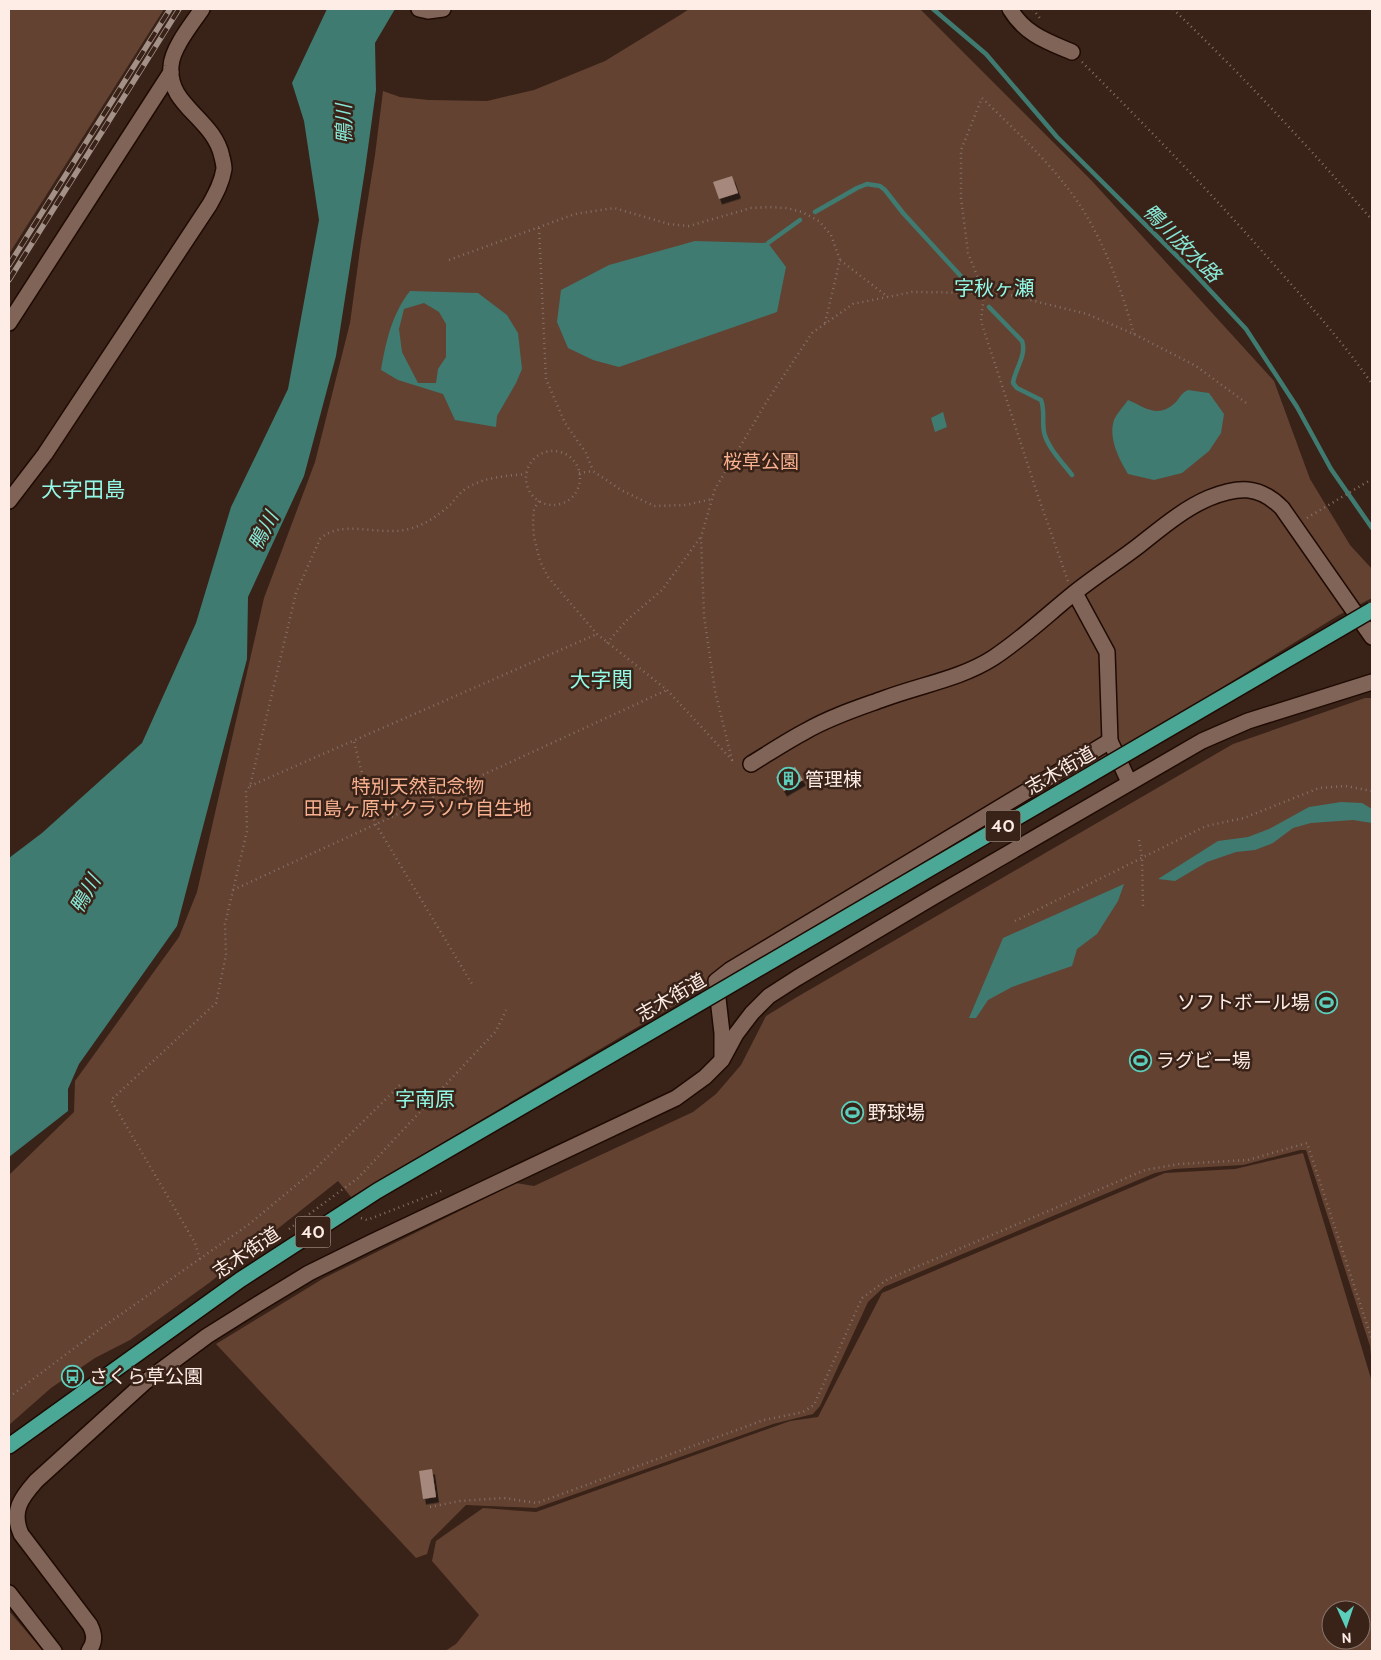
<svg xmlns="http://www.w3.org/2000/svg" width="1381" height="1660" viewBox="0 0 1381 1660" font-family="Cabin,'Noto Sans JP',sans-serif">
  <defs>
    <filter id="shadow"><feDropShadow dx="3" dy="5.5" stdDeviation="0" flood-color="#0009"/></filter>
  </defs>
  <rect width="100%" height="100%" fill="#392217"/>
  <!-- green -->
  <g fill="#634232" fill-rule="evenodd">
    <path d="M9,9h155l-155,245z"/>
    <path d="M689,9h231l172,172 182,200 36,98 40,66 22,24v29l-33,17 -163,101 -547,316 -278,165 -13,-16 -129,102 -79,57 -35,18 -44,30 -42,37v-250l65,-63 1,-31 104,-144 18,-45 67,-294 51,-136 35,-139 11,-81 14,-87 8,-64 17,6 29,3 58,1 47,-11 71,-29 75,-46z"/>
    <path d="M1365,698h7v669l-2,-21 -64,-196h-6l-57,15 -69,4 -19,4 -271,114 -16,15 -48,104 -7,8 -40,10 -237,84 -70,-3 -35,35 -4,14 -11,4 -200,-214 108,-66 192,-95 18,3 159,-74 23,-18 25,-29 25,-49 31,-19 436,-253z"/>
    <path d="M1303,1153l69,229v269h-927l11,-7 23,-29 -47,-54 4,-20 47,-33 53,4 254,-91 28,-4 64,-124 283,-120 70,-4zM1331,1610h30v30h-30z"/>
    <path d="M9,1611l34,40h-34z"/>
  </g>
  <!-- water -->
  <g fill="#3f7b71" fill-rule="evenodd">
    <path d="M327,9h68l-20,34 1,47 -11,80 -29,186 -32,120 -56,121 -1,62 -70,267 -98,138 -11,25v22l-59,46v-299l33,-25 100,-90 54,-120 35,-116 57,-118 31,-169 -15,-99 -12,-38z"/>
    <path d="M695,241l73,2 18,24 -9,45 -158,55 -26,-7 -25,-12 -11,-26 4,-32 48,-25z"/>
    <path d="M410,291l68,2 29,22 11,18 4,36 -6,14 -19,33 -1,11 -41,-7 -12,-26 -45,-14 -17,-10c5,-29 11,-56 29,-79zM424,303l15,9 7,12v33l-8,12 -2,14h-18l-16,-31 -3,-23 5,-20z"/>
    <path d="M1188,390l21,3 15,21 -3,19 -12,18 -27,22 -28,7 -26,-6c-9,-15 -20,-36 -14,-54 3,-7 10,-14 14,-20 17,7 29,19 47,3 5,-5 5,-9 13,-13z"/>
    <path d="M943,412l4,15 -12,5 -4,-14z"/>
    <path d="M1341,802l21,1 10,6v14l-19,-3 -42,3 -18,5 -20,15 -18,7 -19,2 -29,10 -32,19 -17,-2 60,-38 30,-4 21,-8 40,-22z"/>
    <path d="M1124,884l-6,17 -21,33 -20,15 -5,17 -60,21 -24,13 -12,18h-7l34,-80z"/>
  </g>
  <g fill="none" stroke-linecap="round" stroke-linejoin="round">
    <!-- stream -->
    <g stroke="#3f7b71" stroke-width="4.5">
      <path d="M933,9l53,45 71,83 134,133 55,59 51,78 34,62 41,59"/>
      <path d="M815,212l42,-24 10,-4 13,2 5,4 18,23 66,72"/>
      <path d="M768,243l32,-23"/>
      <path d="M989,307l33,34c5,14 -7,28 -9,42l4,5 24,12c4,10 1,21 3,32 3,15 19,31 28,43"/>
    </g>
  </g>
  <!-- building -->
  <g fill="#a6897b" filter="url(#shadow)">
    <path d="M732,176l6,17 -19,6 -6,-17z"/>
    <path d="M795,767l8,13 -19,11 -8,-14z"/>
    <path d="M432,1469l4,28 -13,2 -4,-28z"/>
  </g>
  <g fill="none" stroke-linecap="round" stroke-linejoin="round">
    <defs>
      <g id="minor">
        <path d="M419,9l9,2 15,-2"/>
        <path d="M1010,9c15,25 36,32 62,43"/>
        <path d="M9,323l162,-251"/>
        <path d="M9,501l36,-47 165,-250c6,-11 12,-22 14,-35 0,-4 -1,-8 -2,-12 -8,-39 -55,-51 -51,-91 1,-18 21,-42 31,-57"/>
        <path d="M1075,593l32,59 3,89 19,41"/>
        <path d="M751,764c18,-11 36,-23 55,-33 24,-14 52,-23 77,-32 37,-14 77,-20 110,-41 29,-19 54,-43 80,-64 21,-17 43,-31 64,-47 23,-18 46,-38 72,-49 29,-12 50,-13 73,10l90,129"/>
        <path d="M722,1057v-24l-6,-52 14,-11 380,-229"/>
        <path d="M9,1593l45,58"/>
        <path d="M89,1651c6,-9 6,-16 1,-26l-69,-91c-10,-23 0,-36 15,-53l109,-99 62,-46 51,-32 51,-31 63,-31 304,-144 29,-21 17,-17 14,-26 16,-21 17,-17 28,-18 136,-81 269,-156 46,-20 124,-39"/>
      </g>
      <path id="major" d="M9,1446l231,-166 137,-89 256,-149"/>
    </defs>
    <!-- minor casing -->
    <use href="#minor" stroke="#1f0b03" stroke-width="18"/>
    <!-- major casing -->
    <use href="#major" stroke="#1f0b03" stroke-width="18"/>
    <!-- path -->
    <g stroke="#857167" stroke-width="2.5" stroke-dasharray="1 4" stroke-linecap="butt">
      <path d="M1033,9l9,12"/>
      <path d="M1173,9c70,67 136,138 199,211"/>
      <path d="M1082,62c69,69 137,139 201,213 31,35 62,70 89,109"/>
      <path d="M539,228l7,151 19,44 21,30 7,18"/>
      <path d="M449,260l126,-46 39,-6 55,16 20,2 62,-18 18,-1 18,1 15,4 17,9 12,14 9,25"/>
      <path d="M825,323l15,-63 48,37"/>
      <circle cx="553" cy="478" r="27"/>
      <path d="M579,473l14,-2 28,19 33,16 32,-1 26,-6"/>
      <path d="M539,501l-5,8 -1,14 1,14 6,24 8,16 49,57 70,56 65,70 -17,-69 -11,-75 -3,-79 14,-48 52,-88 45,-68 41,-29 59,-12 90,1 85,21 47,20 62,32 53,39"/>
      <path d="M1307,518l65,-39"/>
      <path d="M1068,581l-30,-85 -57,-175 3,-28 -16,-40 -7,-55v-48l21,-52c29,28 59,56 84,88 33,41 54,98 68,148"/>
      <path d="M607,643l20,-23 35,-30 38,-52"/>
      <path d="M354,742l21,81 97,161"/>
      <path d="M250,786l347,-152"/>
      <path d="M1139,840l3,17 1,49"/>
      <path d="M233,890l434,-200"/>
      <path d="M1015,921l191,-95 38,-8 75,-30 26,-2 27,5"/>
      <path d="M361,1218l6,2 77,-30"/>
      <path d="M289,1229l69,-51 138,-147 10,-21"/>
      <path d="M200,1259l-5,-16 -84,-143 105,-97 10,-48 -1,-31 22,-93 -1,-40 4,-5 46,-193 24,-54c22,-21 59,-2 89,-10 16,-4 30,-14 42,-25 4,-5 8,-10 13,-14 18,-13 41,-14 62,-16"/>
      <path d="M9,1397l91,-68 148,-104 64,-53 89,-88"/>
      <path d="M430,1507l30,-6 44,-3 33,5 227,-83 39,-8 11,-7 48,-107 26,-19 257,-109 34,-6 69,-4 59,-17 65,197"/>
    </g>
    <!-- minor -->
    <use href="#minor" stroke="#806458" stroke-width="15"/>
    <!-- major -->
    <use href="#major" stroke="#4ba896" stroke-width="15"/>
    <defs>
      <g id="rail">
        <path d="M9,265l161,-256"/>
        <path d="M9,280l170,-271"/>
      </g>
    </defs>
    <!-- rail casing -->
    <use href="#rail" stroke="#a39087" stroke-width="5.5"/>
    <!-- rail -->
    <use href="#rail" stroke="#392217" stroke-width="4" stroke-dasharray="11" stroke-linecap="butt"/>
    <defs>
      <path id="major-bridge" d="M633,1042l739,-432"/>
    </defs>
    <!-- major-bridge casing -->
    <use href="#major-bridge" stroke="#1f0b03" stroke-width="18" stroke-linecap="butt"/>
    <!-- major-bridge -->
    <use href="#major-bridge" stroke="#4ba896" stroke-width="15"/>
  </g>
  <!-- icons -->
  <defs>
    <symbol id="building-ring" viewBox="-11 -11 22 22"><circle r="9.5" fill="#392217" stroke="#5bcebc" stroke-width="1.5"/><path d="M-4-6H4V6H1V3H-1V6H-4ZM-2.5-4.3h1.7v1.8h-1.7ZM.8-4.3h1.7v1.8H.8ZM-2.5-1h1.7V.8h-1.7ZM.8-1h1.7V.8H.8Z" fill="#5bcebc"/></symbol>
    <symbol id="stadium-ring" viewBox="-11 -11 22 22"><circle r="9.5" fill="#392217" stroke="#5bcebc" stroke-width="1.5"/><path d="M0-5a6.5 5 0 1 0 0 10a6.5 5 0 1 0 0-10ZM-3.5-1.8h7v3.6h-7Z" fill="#5bcebc"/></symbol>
    <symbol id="bus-ring" viewBox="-11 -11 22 22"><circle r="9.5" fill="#392217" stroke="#5bcebc" stroke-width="1.5"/><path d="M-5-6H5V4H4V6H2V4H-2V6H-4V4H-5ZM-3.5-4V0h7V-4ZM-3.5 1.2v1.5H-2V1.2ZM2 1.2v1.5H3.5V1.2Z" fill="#5bcebc"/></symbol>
  </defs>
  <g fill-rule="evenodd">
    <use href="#building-ring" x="776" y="766" width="25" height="25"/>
    <use href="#stadium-ring" x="1314" y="990" width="25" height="25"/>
    <use href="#stadium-ring" x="1128" y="1048" width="25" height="25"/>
    <use href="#stadium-ring" x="840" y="1100" width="25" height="25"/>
    <use href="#bus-ring" x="60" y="1364" width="25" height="25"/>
  </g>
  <g text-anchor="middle" stroke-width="5" stroke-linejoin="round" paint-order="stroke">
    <!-- shield labels -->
    <g fill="#392217" stroke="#c2b0a8" stroke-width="1">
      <rect x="985.5" y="810.5" width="35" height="31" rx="4"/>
      <rect x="295.5" y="1216.5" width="35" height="31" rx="4"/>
    </g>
    <g font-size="18" font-weight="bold" fill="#fdede6">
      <text x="1003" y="832">40</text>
      <text x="313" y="1238">40</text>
    </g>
    <!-- park labels -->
    <g font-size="19" fill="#f8b190" stroke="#392217">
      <text x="761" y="468">桜草公園</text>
      <text x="418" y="793">特別天然記念物<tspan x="418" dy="22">田島ヶ原サクラソウ自生地</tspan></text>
    </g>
    <!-- street labels -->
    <g font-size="19" fill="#fdede6" stroke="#392217">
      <text transform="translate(1060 770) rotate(-30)" y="7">志木街道</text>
      <text transform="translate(671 997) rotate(-30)" y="7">志木街道</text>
      <text transform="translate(246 1252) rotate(-34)" y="7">志木街道</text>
    </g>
    <!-- poi labels -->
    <g font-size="19" fill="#fdede6" stroke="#392217" text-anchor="start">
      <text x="805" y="786">管理棟</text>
      <text x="1310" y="1009" text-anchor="end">ソフトボール場</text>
      <text x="1156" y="1067">ラグビー場</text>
      <text x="868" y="1119">野球場</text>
      <text x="89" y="1383">さくら草公園</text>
    </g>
    <!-- water labels -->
    <g font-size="20" font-style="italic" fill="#87e8d7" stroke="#392217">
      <text transform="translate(344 124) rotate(-91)" y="7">鴨川</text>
      <text transform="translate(1182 243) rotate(45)" y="7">鴨川放水路</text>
      <text transform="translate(263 531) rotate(-62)" y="7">鴨川</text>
      <text transform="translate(85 894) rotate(-60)" y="7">鴨川</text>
    </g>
    <!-- neighbourhood labels -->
    <g font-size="20" fill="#93fae8" stroke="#392217">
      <text x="994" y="295">字秋ヶ瀬</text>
      <text x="425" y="1106">字南原</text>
    </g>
    <!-- quarter labels -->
    <g font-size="21" fill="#93fae8" stroke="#392217">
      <text x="83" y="497">大字田島</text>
      <text x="601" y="687">大字関</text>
    </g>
  </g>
  <!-- border -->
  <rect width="1381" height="1660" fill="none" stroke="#fdede6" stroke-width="20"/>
  <!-- north arrow -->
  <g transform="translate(1346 1625) rotate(177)"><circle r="24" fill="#392217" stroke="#87736a"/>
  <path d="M0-4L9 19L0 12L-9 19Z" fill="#5bcebc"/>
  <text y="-8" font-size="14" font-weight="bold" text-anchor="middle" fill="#fdede6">N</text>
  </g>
</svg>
